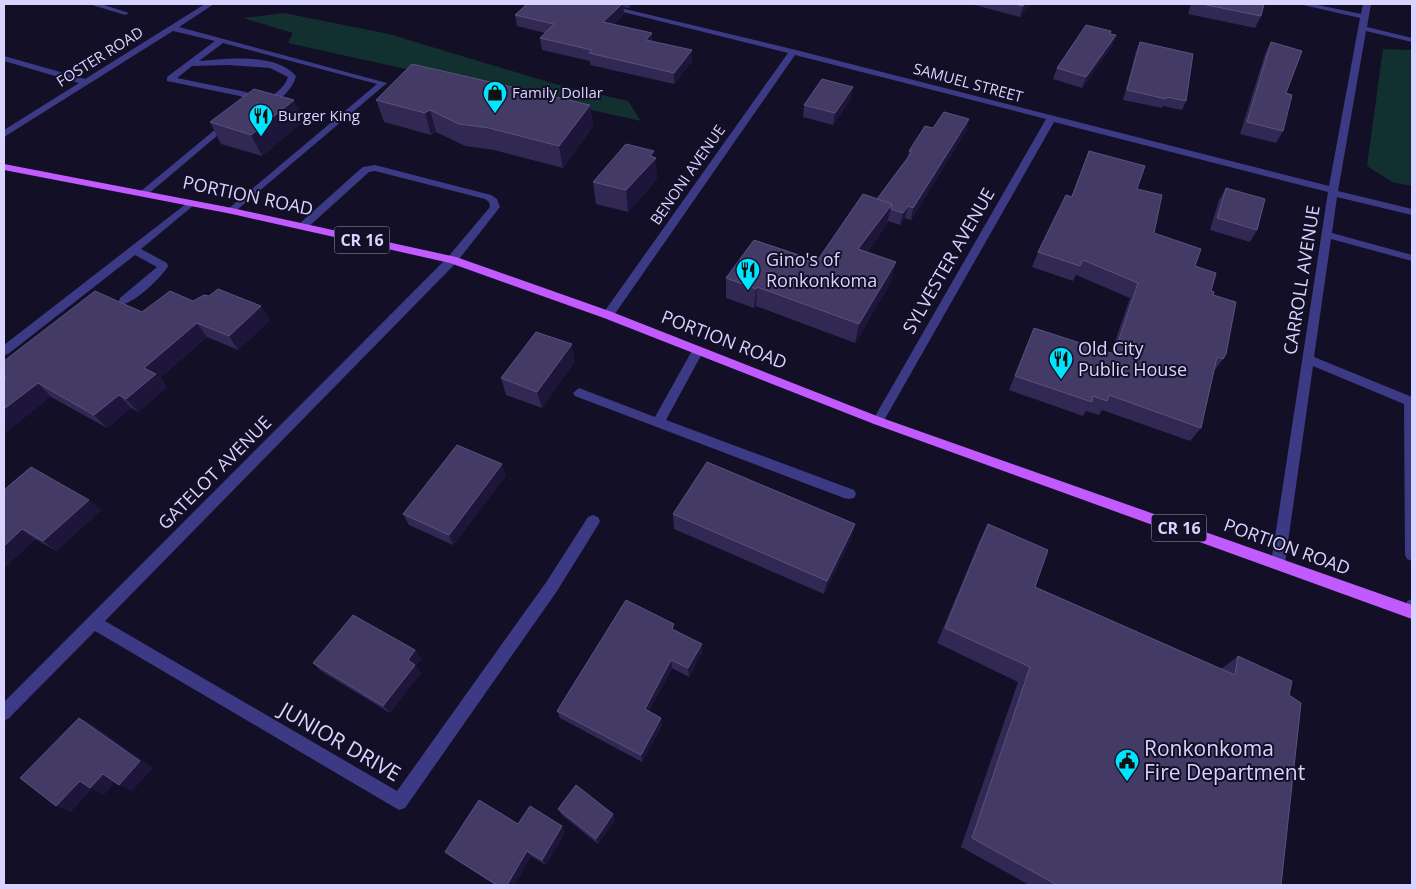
<svg xmlns="http://www.w3.org/2000/svg" width="1416" height="889" viewBox="0 0 1416 889" font-family="'Open Sans',sans-serif">
  <rect width="100%" height="100%" fill="#130f26"/>
  <!-- green -->
  <g fill="#12302f">
    <path d="M284,13l105,21 166,50 73,17 13,20 -353,-78 5,-10 -50,-15z"/>
    <path d="M1383,49l29,1v136l-20,-4 -25,-16z"/>
  </g>
  <g fill="none" stroke-linecap="round" stroke-linejoin="round">
    <!-- minor -->
    <g fill="#3d3a85" fill-rule="evenodd">
      <path d="M89,4h12l28,9 -4,2z"/>
      <path d="M205,4h9l-35,23 208,56 -155,131 -4,-1v-4l149,-125 -154,-41 -24,18c29,-2 75,-9 97,15 -3,14 -19,27 -32,32l-4,-3 1,-2c10,-7 23,-13 27,-26l-18,-9 -42,-3 -36,1 -15,12 69,14 7,4 1,7 -4,5h-6l-1,-2 3,-7 -6,-3 -73,-15v-4l48,-36 -42,-10 -169,106v-7l75,-47 -75,-22v-5l81,23z"/>
      <path d="M591,4h13l192,46 533,136 31,-168 -61,-14h14l48,10 2,-10h8l-4,23 45,11v4l-46,-11 -28,160 74,18v6l-75,-18 -5,36 80,22v6l-81,-22 -17,118 98,40v164l-5,-2 -2,-4 -1,-151 -91,-38 -28,197 -2,4 -5,2 -5,-2 -2,-4 57,-371 -274,-70 -172,302h-8l-2,-3 2,-3 172,-299 -251,-64 -183,263h-8l-2,-3 2,-3 184,-259z"/>
      <path d="M228,119l5,3 -2,2 -84,71h-6v-4z"/>
      <path d="M375,165l116,30 6,4 3,8 -44,56 -351,358 292,170 150,-210 41,-64 5,-2 5,2 2,4 -2,4 -41,66 -152,217 -6,2 -304,-179 -86,87 -5,3v-19l444,-445 42,-50 -1,-5 -4,-3 -110,-28 -6,1 -63,57h-8v-4l59,-53 6,-5z"/>
      <path d="M191,200l5,3 -2,2 -53,44 26,14 1,3c-5,10 -37,41 -48,38l-1,-3 1,-3 37,-31 -22,-12 -127,99 -4,1v-10z"/>
      <path d="M698,346l6,4 -38,70 188,70 2,4 -2,4 -5,1 -5,-1 -269,-102 -2,-3 6,-5 76,29 39,-70z"/>
      <path d="M1412,599v20l-5,-2 -2,-5 2,-11z"/>
    </g>
    <!-- major -->
    <path fill="#c25bff" fill-rule="evenodd" d="M4,164l228,44 224,49 156,55 270,106 530,187v14l-538,-195 -270,-106 -154,-55 -218,-49 -228,-44z"/>
  </g>
  <!-- wall -->
  <g fill="#312854">
    <path d="M527,4h107l-5,4 -6,-1 1,7 -11,11 39,16 40,9v11l-18,23 -84,-19v-4l-48,-11 -2,-12 5,-5 -28,-7 -2,-11z"/>
    <path d="M971,4h60l-11,13z"/>
    <path d="M1191,4h73l-3,12 -6,12 -67,-14z"/>
    <path d="M1111,34l5,1 -4,11 -30,42 -29,-9 4,-11z"/>
    <path d="M1140,42l46,59 -4,9 -19,-4 -1,2 -39,-8 13,-49z"/>
    <path d="M1271,42l15,51 -3,38 -7,12 -36,-9 25,-80z"/>
    <path d="M851,99l-18,26 -30,-8 1,-12z"/>
    <path d="M376,100l214,5 3,21 -30,42 -69,-18 -29,-4 -29,-14 -5,3 -47,-13z"/>
    <path d="M969,119l-3,12 -55,89 -6,-2 -5,7 -12,-4 -1,3 -20,28 24,30 -36,61 -99,-37 -2,2 -28,-10v-20l91,-17 60,-62 30,-40 2,-8 24,-23z"/>
    <path d="M304,121l-42,35 -41,-12 -11,-22z"/>
    <path d="M1089,151l48,38 17,44 41,33 18,29 10,64 -9,12 -13,57 -11,13 -88,-31 -3,5 -13,-4 -3,5 -74,-26 25,-62 77,25 19,-55 -54,-23 -3,6 -41,-14 6,-15 33,-55z"/>
    <path d="M654,157l3,22 -29,33 -32,-8 -3,-22z"/>
    <path d="M1226,188l31,42 -7,12 -40,-12 9,-30z"/>
    <path d="M193,301l77,19 -32,30 -31,-13 -47,41 7,9 -29,25 -7,-4 -24,20 -56,-31 -47,-19v-17l138,-49z"/>
    <path d="M575,361l-33,47 -36,-13 -5,-17z"/>
    <path d="M506,475l-53,70 -44,-20 -6,-11z"/>
    <path d="M4,490l97,20 -45,41 -21,-12 -31,29z"/>
    <path d="M673,514l182,10 -4,15 -27,55 -150,-65z"/>
    <path d="M988,524l47,63 186,82 17,-13 51,39 -8,190h-252l-68,-38 57,-165 -81,-39 42,-101z"/>
    <path d="M675,630l27,22 -13,25 -17,-9 -23,43 13,14 -20,37 -82,-44 -3,-7z"/>
    <path d="M415,650l6,9 -5,7 5,7 -31,40 -69,-42 -8,-8z"/>
    <path d="M558,809l57,11 -17,24 -36,-29z"/>
    <path d="M518,824l47,8 -19,33 -15,-9 -17,29h-19l-44,-28 -6,-5z"/>
  </g>
  <!-- shaded-wall -->
  <g fill="#1d163a">
    <path d="M622,4h1l1,10 -20,20 -1,-12z"/>
    <path d="M629,4h5l-5,4z"/>
    <path d="M1025,4h6l-11,13 3,-11z"/>
    <path d="M652,33v11l-6,-4z"/>
    <path d="M1116,35l-4,11 -30,42 4,-11z"/>
    <path d="M692,50v11l-18,23v-11z"/>
    <path d="M853,87l-2,12 -18,26 2,-12z"/>
    <path d="M294,100l10,21 -42,35 -11,-21z"/>
    <path d="M590,105l3,21 -30,42 -4,-22z"/>
    <path d="M430,110l6,22 -5,3 -6,-22z"/>
    <path d="M969,119l-3,12 -55,89 2,-12z"/>
    <path d="M654,151v8l2,-1 1,21 -29,33 -2,-22z"/>
    <path d="M892,204l-5,20 -33,45 4,-20z"/>
    <path d="M908,206l-3,12 -5,7 3,-12z"/>
    <path d="M896,262l-5,20 -36,61 4,-19z"/>
    <path d="M757,287l-1,19 -2,2 2,-19z"/>
    <path d="M261,306l9,14 -32,30 -9,-14z"/>
    <path d="M197,323l10,14 -47,41 7,9 -29,25 -12,-13 18,-31z"/>
    <path d="M572,344l3,17 -33,47 -5,-16z"/>
    <path d="M38,383l13,14 -47,37v-25z"/>
    <path d="M119,395l12,13 -24,20 -13,-13z"/>
    <path d="M502,464l4,11 -53,70 -4,-10z"/>
    <path d="M89,500l12,10 -45,41 -13,-10z"/>
    <path d="M855,524l-4,15 -27,55 3,-13z"/>
    <path d="M22,529l13,10 -31,29v-22z"/>
    <path d="M702,644v8l-13,25 -1,-9z"/>
    <path d="M415,650l6,9 -5,7 5,7 -31,40 -7,-7 25,-46z"/>
    <path d="M671,660l1,8 -26,49 -1,-8z"/>
    <path d="M79,718l14,7 60,43 -21,23 -13,-6z"/>
    <path d="M661,718l1,7 -20,37 -1,-7z"/>
    <path d="M103,774l14,6 -13,15 -12,-6 -21,23 -15,-6 24,-25z"/>
    <path d="M613,814l2,6 -17,24 -2,-5z"/>
    <path d="M562,826l3,6 -19,33 -4,-5z"/>
    <path d="M527,851l4,5 -17,29h-7z"/>
  </g>
  <!-- building -->
  <g fill="#433a66" stroke="#5a527e">
    <path d="M527,4h95l-19,18 49,11 -6,7 46,10 -18,23 -85,-20 3,-3 -52,-12 14,-14 -39,-9z"/>
    <path d="M1014,4h11l-2,2z"/>
    <path d="M1202,4h62l-3,12z"/>
    <path d="M1086,25l25,6 -1,3 6,1 -30,42 -29,-9z"/>
    <path d="M1140,42l53,12 -7,47 -19,-4 -1,2 -39,-9z"/>
    <path d="M1271,42l31,9 -16,42 6,2 -9,36 -36,-9z"/>
    <path d="M412,64l178,41 -31,41 -70,-18 -30,-4 -29,-14 -5,3 -49,-13z"/>
    <path d="M822,79l31,8 -18,26 -31,-8z"/>
    <path d="M254,89l40,11 -43,35 -41,-13z"/>
    <path d="M944,112l25,7 -56,89 -5,-2 -5,7 -12,-4 1,-5 -15,-5 35,-47 -3,-1 16,-25 8,2z"/>
    <path d="M626,144l28,7 -4,5 6,2 -30,32 -33,-8z"/>
    <path d="M1089,151l56,15 -8,23 25,6 -8,38 47,16 -6,17 21,7 -5,18 3,1 -1,3 23,7 -10,52 -3,5 -6,-2 -16,71 -92,-33 -2,6 -14,-5 -1,6 -77,-26 19,-48 80,26 24,-71 -55,-23 -3,6 -42,-14 28,-57 6,2z"/>
    <path d="M1226,188l39,11 -8,31 -40,-12z"/>
    <path d="M863,194l29,10 -34,45 38,13 -37,62 -102,-37 -1,2 -30,-11 28,-38 63,21z"/>
    <path d="M218,289l43,17 -32,30 -32,-13 -53,45 12,6 -30,25 -7,-4 -25,20 -56,-32 -34,26v-30l2,-2 -2,-1v-5h1l-1,-1v-9l91,-70 47,21 28,-21 23,10 11,-6 5,1z"/>
    <path d="M536,332l36,12 -35,48 -36,-14z"/>
    <path d="M457,445l45,19 -53,71 -46,-21z"/>
    <path d="M707,462l148,62 -28,57 -154,-67z"/>
    <path d="M31,467l58,33 -46,41 -21,-12 -18,17v-56z"/>
    <path d="M988,524l60,26 -13,37 200,88 3,-19 54,25 -3,14 12,8 -20,182h-224l-85,-47 58,-171 -85,-39z"/>
    <path d="M626,600l48,24 -2,5 30,15 -14,24 -17,-8 -26,49 16,9 -20,37 -84,-44z"/>
    <path d="M353,615l62,35 -7,10 7,5 -32,41 -70,-43z"/>
    <path d="M79,718l61,43 -21,24 -16,-11 -13,14 -10,-7 -24,25 -36,-28z"/>
    <path d="M576,785l37,29 -17,25 -38,-30z"/>
    <path d="M479,800l39,24 12,-18 32,20 -20,34 -15,-9 -20,34h-10l-52,-33z"/>
  </g>
  <!-- icons -->
  <defs>
    <symbol id="shop-pin" viewBox="-11 -11 22 30"><path d="M0 17L-7.5 6A9.5 9.5 0 1 1 7.5 6Z" fill="#00e5ff" stroke="#130f26"/><path d="M-5-2.5h2.3a2.7 3.5 0 0 1 5.4 0H5L5.5 6h-11ZM-1.5-2.5h3a1.5 2.3 0 0 0-3 0Z" fill="#111"/></symbol>
    <symbol id="restaurant-pin" viewBox="-11 -11 22 30"><path d="M0 17L-7.5 6A9.5 9.5 0 1 1 7.5 6Z" fill="#00e5ff" stroke="#130f26"/><path d="M-5-6h1v4h1v-4h1v4h1v-4h1v5L-1.5 .5V6h-2V.5L-5-1ZM5-6V6H3V1.5H1.5Q1.5-4 5-6Z" fill="#111"/></symbol>
    <symbol id="civic-pin" viewBox="-11 -11 22 30"><path d="M0 17L-7.5 6A9.5 9.5 0 1 1 7.5 6Z" fill="#00e5ff" stroke="#130f26"/><path d="M-.6-6.5H3V-4.5H.6V-3L4-1V1h2V6H-6V1h2V-1L-.6-3ZM-1.2 2.5V6h2.4V2.5Z" fill="#111"/></symbol>
  </defs>
  <g fill-rule="evenodd">
    <use href="#shop-pin" x="481" y="79" width="28" height="38"/>
    <use href="#restaurant-pin" x="247" y="102" width="28" height="38"/>
    <use href="#restaurant-pin" x="734" y="256" width="28" height="38"/>
    <use href="#restaurant-pin" x="1047" y="345" width="28" height="38"/>
    <use href="#civic-pin" x="1113" y="747" width="28" height="38"/>
  </g>
  <g text-anchor="middle" stroke-width="4" stroke-linejoin="round" paint-order="stroke">
    <!-- far-street labels -->
    <g font-size="15" fill="#d9d4ff" stroke="#130f26">
      <text transform="translate(100 57) rotate(-32)" y="5">FOSTER ROAD</text>
      <text transform="translate(968 83) rotate(15)" y="5">SAMUEL STREET</text>
      <text transform="translate(688 175) rotate(-55)" y="5">BENONI AVENUE</text>
    </g>
    <!-- far-poi labels -->
    <g font-size="15" fill="#d9d4ff" stroke="#130f26" text-anchor="start">
      <text x="512" y="98">Family Dollar</text>
      <text x="278" y="121">Burger King</text>
    </g>
    <!-- shield labels -->
    <g fill="#130f26" stroke="#9e99be" stroke-width="1">
      <rect x="334.5" y="226.5" width="55" height="27" rx="4"/>
      <rect x="1151.5" y="514.5" width="55" height="27" rx="4"/>
    </g>
    <g font-size="16" font-weight="bold" fill="#d9d4ff">
      <text x="362" y="246">CR 16</text>
      <text x="1179" y="534">CR 16</text>
    </g>
    <!-- street labels -->
    <g font-size="18" fill="#d9d4ff" stroke="#130f26">
      <text transform="translate(248 196) rotate(12)" y="6">PORTION ROAD</text>
      <text transform="translate(949 261) rotate(-60)" y="6">SYLVESTER AVENUE</text>
      <text transform="translate(1302 280) rotate(-81)" y="6">CARROLL AVENUE</text>
      <text transform="translate(724 340) rotate(21)" y="6">PORTION ROAD</text>
      <text transform="translate(215 473) rotate(-45)" y="6">GATELOT AVENUE</text>
      <text transform="translate(1287 547) rotate(20)" y="6">PORTION ROAD</text>
    </g>
    <!-- poi labels -->
    <g font-size="18" fill="#d9d4ff" stroke="#130f26" text-anchor="start">
      <text x="766" y="266">Gino's of<tspan x="766" dy="21">Ronkonkoma</tspan></text>
      <text x="1078" y="355">Old City<tspan x="1078" dy="21">Public House</tspan></text>
    </g>
    <!-- near-street labels -->
    <g font-size="21" fill="#d9d4ff" stroke="#130f26">
      <text transform="translate(340 742) rotate(30)" y="7">JUNIOR DRIVE</text>
    </g>
    <!-- near-poi labels -->
    <g font-size="21" fill="#d9d4ff" stroke="#130f26" text-anchor="start">
      <text x="1144" y="756">Ronkonkoma<tspan x="1144" dy="24">Fire Department</tspan></text>
    </g>
  </g>
  <!-- border -->
  <rect width="1416" height="889" fill="none" stroke="#d9d4ff" stroke-width="10"/>
</svg>
